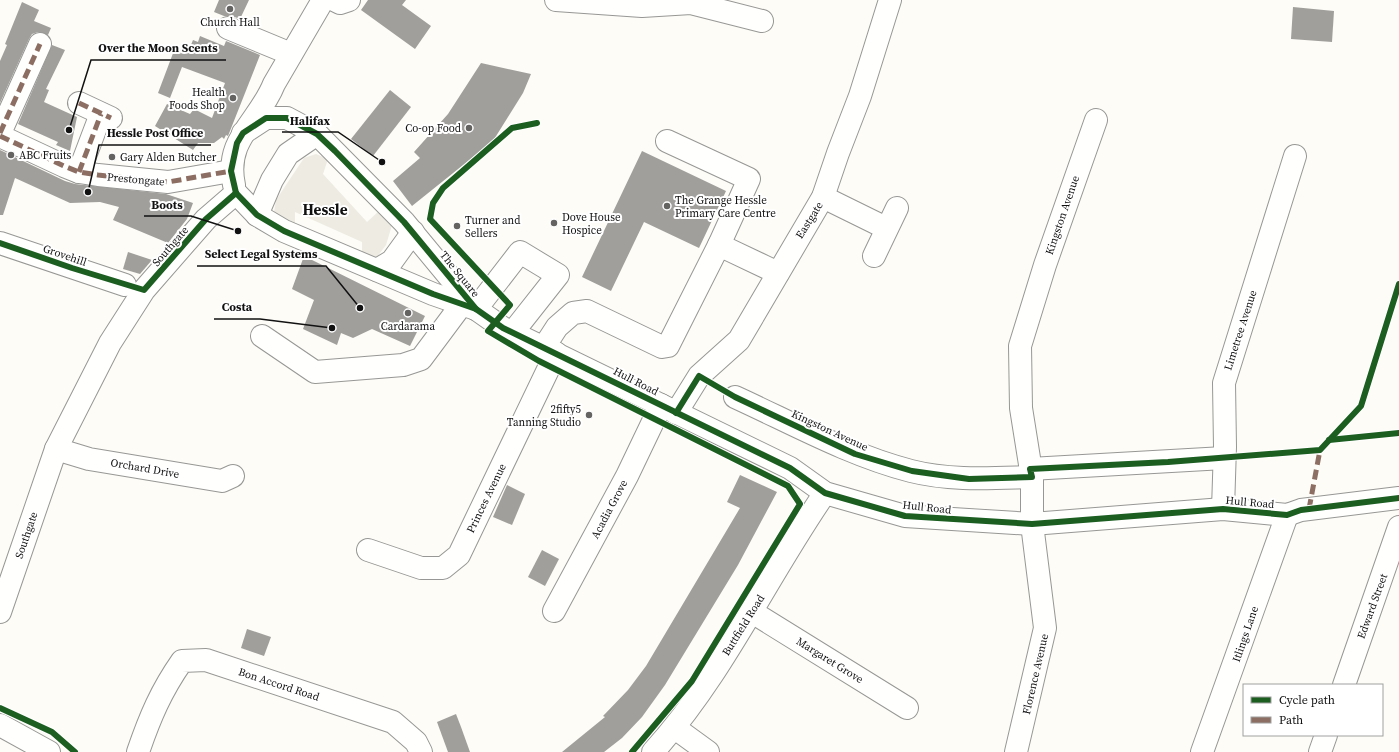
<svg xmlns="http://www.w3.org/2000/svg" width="1399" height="752" viewBox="0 0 1399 752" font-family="'Source Serif 4',serif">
  <rect width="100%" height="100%" fill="#fdfcf7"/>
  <!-- plaza -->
  <path fill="#edebe2" d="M316,154l12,5 -5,15 44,48 12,-11 13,14 -6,20 -12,16 -12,-4v-15l-67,-30v18l-22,-12 3,-18 28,-42z"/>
  <!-- building -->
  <g fill="#a19f9c">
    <path d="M219,0h30l-9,19 -8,-3h-8l-10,-4z"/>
    <path d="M368,0h38l-4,5 29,21 -16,23 -54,-39z"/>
    <path d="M22,2l17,8 -5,11 17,7 -3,7 -10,-3 -6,2 -3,5 -29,64v-42l7,-16 -2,-1z"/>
    <path d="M1293,7l41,4 -2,31 -41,-3z"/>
    <path d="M200,36l24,10 2,-5 34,14 -32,81 -2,-1 -2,4 -2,-2 -8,6h-16l-5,7 -38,-24 12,-22 23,10 4,-5 18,9 13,-35 -43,-16 -12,31 -12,-5 17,-45 13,4 5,-12 5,2z"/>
    <path d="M52,45l13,5 -19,39 3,1 -5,12 33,15 -7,34 -14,-6 2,-3 -40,-18z"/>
    <path d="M481,63l50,11 -8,19 -30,48 -81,65 -19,-25 27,-23 -6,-6 34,-38z"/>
    <path d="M390,90l21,17 -38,49 -22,-17z"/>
    <path d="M0,150l65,31 10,3 91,10 27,9 -6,16 -19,24 -55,-23 6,-13 -19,-5 -30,1 -55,-25 -12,37h-3z"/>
    <path d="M642,151l84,40 -27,57 -55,-26 -33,69 -29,-14z"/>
    <path d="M128,252l24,8 -12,14 -17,-5z"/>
    <path d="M304,256l121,60 -15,30 -38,-17 -19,9 -12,-5 -4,12 -34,-16 11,-29 -22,-11z"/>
    <path d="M740,475l37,17 -39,73 -73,120 -23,32 -20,21 -18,14h-42l43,-35 -2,-1 25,-26 18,-24 94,-158 -13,-6z"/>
    <path d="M507,485l18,9 -13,31 -19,-8z"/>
    <path d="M542,550l17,9 -14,27 -17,-9z"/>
    <path d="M247,629l24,8 -7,19 -23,-8z"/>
    <path d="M456,714l5,13 9,25h-22l-11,-30z"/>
  </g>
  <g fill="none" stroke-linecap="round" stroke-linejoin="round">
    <defs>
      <g id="minor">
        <path d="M334,0l6,3 9,-3"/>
        <path d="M556,0l86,6 49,-3 71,18"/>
        <path d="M228,28l63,26"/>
        <path d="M79,103l32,15"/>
        <path d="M0,133l40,-89"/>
        <path d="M243,133l23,-15h21l30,16 87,88 72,87"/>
        <path d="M0,136l64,30 15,6 19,3 70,7 63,-11"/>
        <path d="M667,141l82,38 -30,66"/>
        <path d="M79,172l22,-58"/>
        <path d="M234,185c-10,-46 25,-63 40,-101l49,-84"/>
        <path d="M236,193l21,22 27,16 149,63 43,15 27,19 287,140 35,25 80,23 127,8 191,-15 64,6 14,-5 98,-12"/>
        <path d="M823,197l63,31"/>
        <path d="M257,215l15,-35 16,-26 29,-20"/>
        <path d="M0,243l125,42"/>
        <path d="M874,256l23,-48"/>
        <path d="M377,270l15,-9 21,-29"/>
        <path d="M476,309l44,-57 38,23 -45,57"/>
        <path d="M262,336l53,36 88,-7 18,-6 41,-55"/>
        <path d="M544,347l13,-20 16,-14 14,-2 75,36 6,-1 51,-101 59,28"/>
        <path d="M735,397c57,26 114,58 176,74 39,10 81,7 121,6"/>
        <path d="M676,413l23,-37 40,-36 84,-143 15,-44 22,-57 30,-96"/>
        <path d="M56,449l33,10 133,22 11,-5"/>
        <path d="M1030,469l194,-11"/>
        <path d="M1223,509l2,-62 -1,-64 71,-227"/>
        <path d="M368,550l53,18h22l16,-13 97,-202"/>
        <path d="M554,611l73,-135 34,-71"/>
        <path d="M0,612l56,-163 54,-106 34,-53 62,-71 30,-26"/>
        <path d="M752,612l155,96"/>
        <path d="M1344,685l55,-158"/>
        <path d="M0,725l49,27"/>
        <path d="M675,728l33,24"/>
        <path d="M138,752c12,-35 23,-61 44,-91l24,-1 187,62 23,20 5,10"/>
        <path d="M653,752c70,-77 113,-174 172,-259"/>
        <path d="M1016,752l29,-124 -13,-104v-47l-11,-69 -1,-62 25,-81 51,-145"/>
        <path d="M1202,752l85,-237"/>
        <path d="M1320,752l6,-17"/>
      </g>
    </defs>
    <!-- minor casing -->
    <use href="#minor" stroke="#979795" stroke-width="24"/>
    <!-- minor -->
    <use href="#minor" stroke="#fffffe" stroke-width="22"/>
    <!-- quiet -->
    <g stroke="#8d6e63" stroke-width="5" stroke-dasharray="10 5" stroke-linecap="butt">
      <path d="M79,103l32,15"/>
      <path d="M0,133l40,-89"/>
      <path d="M0,136l64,30 15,6 19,3 70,7 63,-11"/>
      <path d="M79,172l22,-58"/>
      <path d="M1309,509l11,-59"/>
    </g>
    <defs>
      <g id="cycleway">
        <path d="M537,123l-25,5 -69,60 -10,15 -3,16 80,86 -22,26 51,30 249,125 12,18 -108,177 -60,71"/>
        <path d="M236,193l21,22 27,16 149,63 43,15 27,19 287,140 35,25 80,23 127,8 191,-15 64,6 14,-5 98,-12"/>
        <path d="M236,193l-5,-22 6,-28 6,-10 23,-15h21l30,16 18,17 69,71 72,87"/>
        <path d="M0,243l72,25 72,22 62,-71 30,-26"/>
        <path d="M676,413l23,-37 36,21 120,57 57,17 57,8 63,-2 -2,-8 138,-7 152,-12 41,-44 38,-122"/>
        <path d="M1329,440l70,-7"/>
        <path d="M0,708l52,24 23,20"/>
      </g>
    </defs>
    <!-- cycleway casing -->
    <use href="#cycleway" stroke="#fff" stroke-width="8"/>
    <!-- cycleway -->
    <use href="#cycleway" stroke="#1b5e20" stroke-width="6"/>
  </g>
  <!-- markers -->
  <g fill="#646362" stroke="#fff" stroke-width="1.5">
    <circle cx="230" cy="9" r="4"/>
    <circle cx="233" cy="98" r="4"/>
    <circle cx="469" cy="128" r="4"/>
    <circle cx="11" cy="155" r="4"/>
    <circle cx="112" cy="157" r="4"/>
    <circle cx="667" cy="206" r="4"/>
    <circle cx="554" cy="223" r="4"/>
    <circle cx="457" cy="226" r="4"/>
    <circle cx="408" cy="313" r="4"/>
    <circle cx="589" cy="415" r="4"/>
  </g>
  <g text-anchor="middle" stroke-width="4" stroke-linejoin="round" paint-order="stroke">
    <!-- poi labels -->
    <g font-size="11" fill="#111" stroke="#fff" text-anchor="start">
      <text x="230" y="26" text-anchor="middle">Church Hall</text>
      <text x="225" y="96" text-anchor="end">Health<tspan x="225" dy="13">Foods Shop</tspan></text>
      <text x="461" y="132" text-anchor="end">Co-op Food</text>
      <text x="19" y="159">ABC Fruits</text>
      <text x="120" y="161">Gary Alden Butcher</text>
      <text x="675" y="204">The Grange Hessle<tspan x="675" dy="13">Primary Care Centre</tspan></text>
      <text x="562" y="221">Dove House<tspan x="562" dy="13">Hospice</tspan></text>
      <text x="465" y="224">Turner and<tspan x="465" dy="13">Sellers</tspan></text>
      <text x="408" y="330" text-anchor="middle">Cardarama</text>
      <text x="581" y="413" text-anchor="end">2fifty5<tspan x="581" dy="13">Tanning Studio</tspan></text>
    </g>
    <!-- street labels -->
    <g font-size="11" fill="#111" stroke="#fff">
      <text transform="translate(136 179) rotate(5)" y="4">Prestongate</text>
      <text transform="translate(1062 215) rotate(-71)" y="4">Kingston Avenue</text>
      <text transform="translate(809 220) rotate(-58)" y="4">Eastgate</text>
      <text transform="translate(170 246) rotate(-49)" y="4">Southgate</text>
      <text transform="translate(65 255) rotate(19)" y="4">Grovehill</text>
      <text transform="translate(460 274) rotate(51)" y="4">The Square</text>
      <text transform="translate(1240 330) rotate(-72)" y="4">Limetree Avenue</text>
      <text transform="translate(636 381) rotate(27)" y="4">Hull Road</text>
      <text transform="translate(830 430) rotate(25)" y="4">Kingston Avenue</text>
      <text transform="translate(145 468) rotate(10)" y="4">Orchard Drive</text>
      <text transform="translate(486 498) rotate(-64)" y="4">Princes Avenue</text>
      <text transform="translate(1250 502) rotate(5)" y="4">Hull Road</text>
      <text transform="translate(927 507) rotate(6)" y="4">Hull Road</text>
      <text transform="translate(609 509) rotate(-62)" y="4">Acadia Grove</text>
      <text transform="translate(26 535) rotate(-71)" y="4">Southgate</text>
      <text transform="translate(1372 606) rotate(-70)" y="4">Edward Street</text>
      <text transform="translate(743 625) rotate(-58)" y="4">Buttfield Road</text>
      <text transform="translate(1245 634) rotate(-71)" y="4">Itlings Lane</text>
      <text transform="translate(830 660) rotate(32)" y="4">Margaret Grove</text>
      <text transform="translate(1035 674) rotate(-77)" y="4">Florence Avenue</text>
      <text transform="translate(279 684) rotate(18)" y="4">Bon Accord Road</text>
    </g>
    <!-- district labels -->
    <g font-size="15" font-weight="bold" fill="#111" stroke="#fff">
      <text x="325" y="215">Hessle</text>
    </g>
  </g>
  <!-- callouts -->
  <path fill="none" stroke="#111" stroke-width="1.5" d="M69 130L91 60H226M382 162L338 132H282M88 192L99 145H211M238 231L191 216H144M360 308L326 266H197M332 328L260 319H214"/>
  <g fill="#111" stroke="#fff" stroke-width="1.5">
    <circle cx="69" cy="130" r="4"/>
    <circle cx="382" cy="162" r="4"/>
    <circle cx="88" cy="192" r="4"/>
    <circle cx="238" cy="231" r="4"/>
    <circle cx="360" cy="308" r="4"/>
    <circle cx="332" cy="328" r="4"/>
  </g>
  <g font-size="12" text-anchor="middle" font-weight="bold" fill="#111" stroke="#fff" stroke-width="4" stroke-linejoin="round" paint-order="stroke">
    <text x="158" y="52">Over the Moon Scents</text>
    <text x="310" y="125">Halifax</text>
    <text x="155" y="137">Hessle Post Office</text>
    <text x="167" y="209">Boots</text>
    <text x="261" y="258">Select Legal Systems</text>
    <text x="237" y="311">Costa</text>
  </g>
  <!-- legend -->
  <rect x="1243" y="684" width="140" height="52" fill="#ffffff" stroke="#a0a0a0"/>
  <rect x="1251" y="697" width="20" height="6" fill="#1b5e20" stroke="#a0a0a0"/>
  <text x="1279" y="704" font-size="12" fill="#111111">Cycle path</text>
  <rect x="1251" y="717" width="20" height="6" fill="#8d6e63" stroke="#a0a0a0"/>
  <text x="1279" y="724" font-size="12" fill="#111111">Path</text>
</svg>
